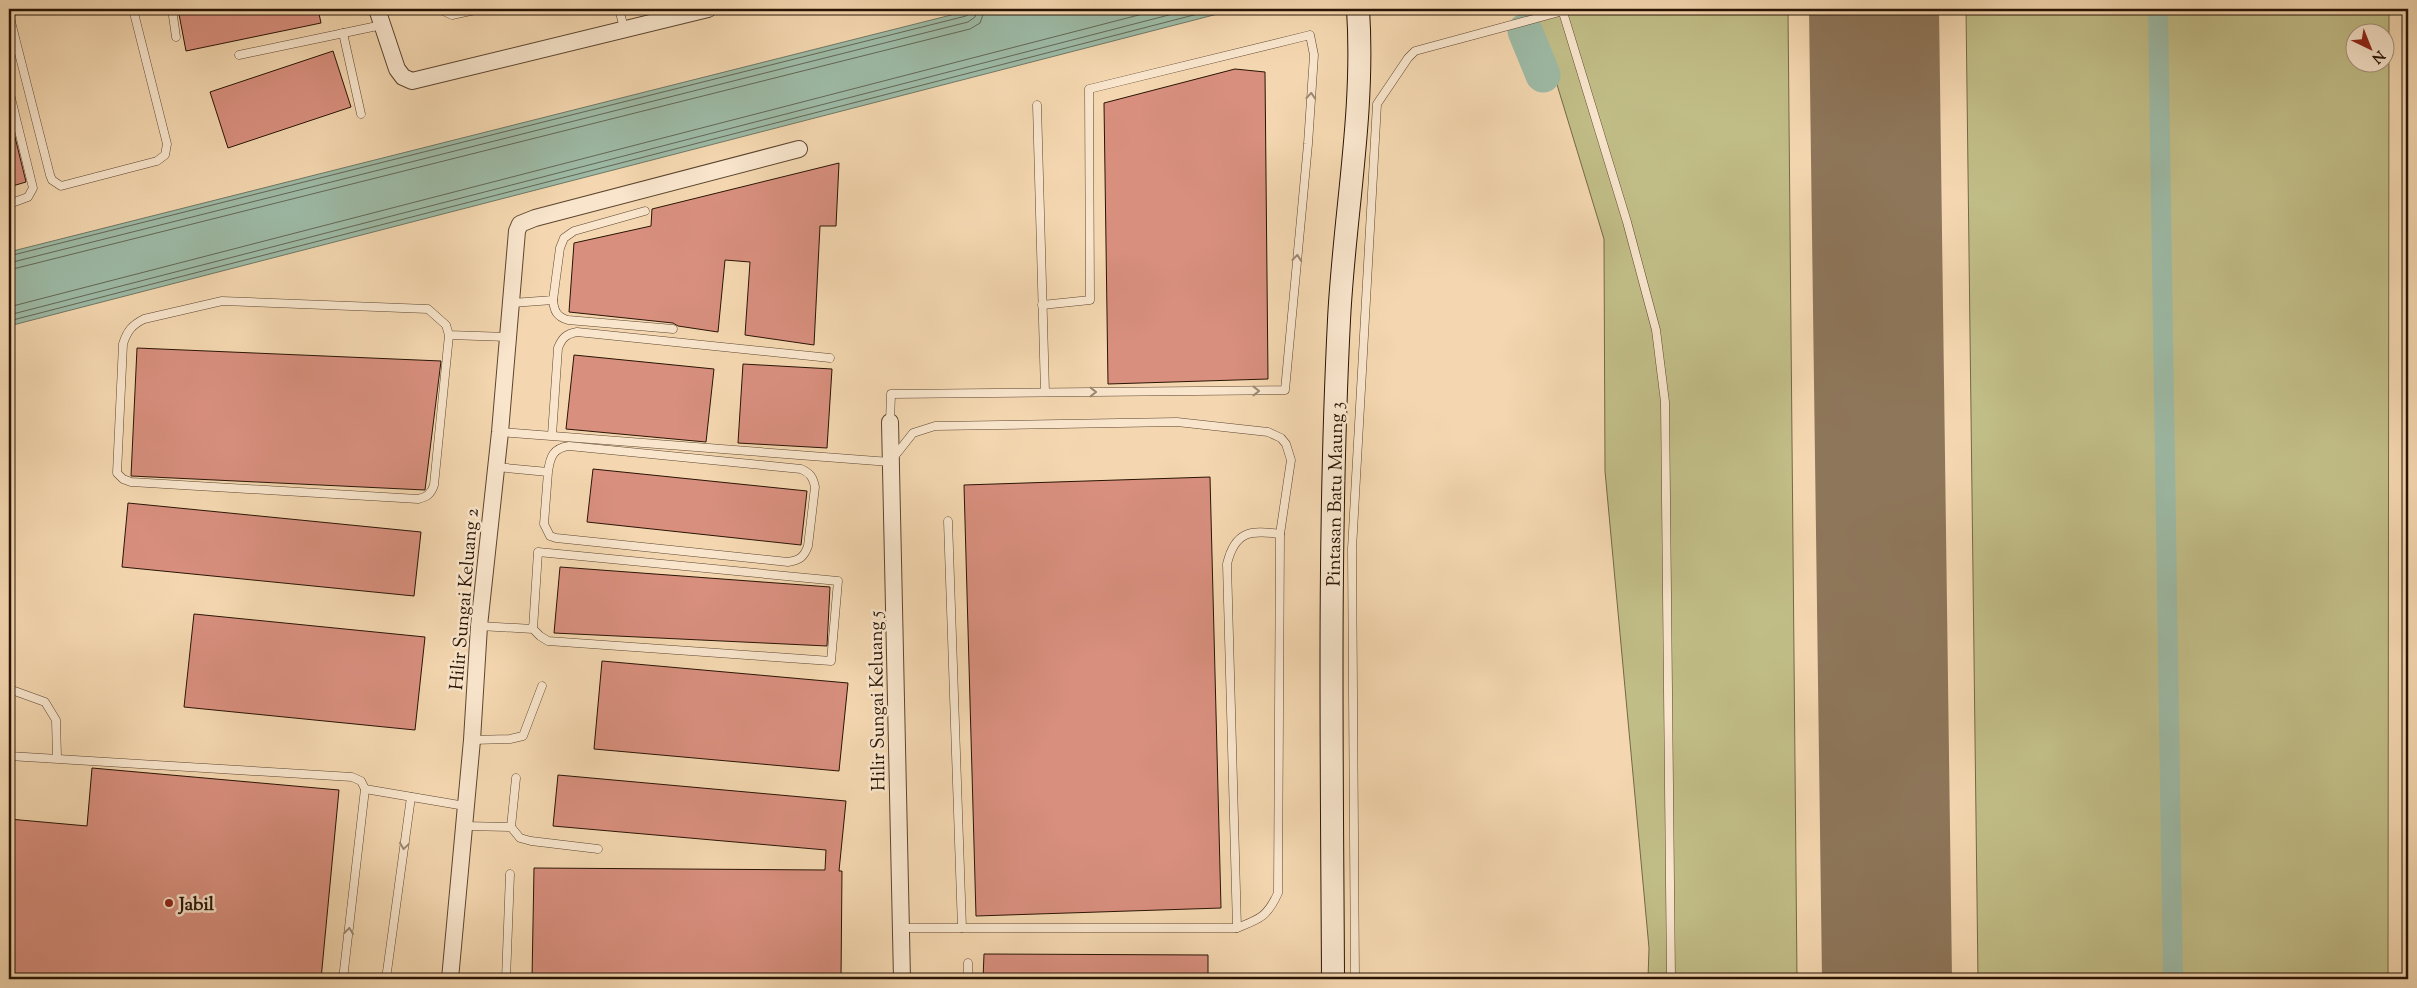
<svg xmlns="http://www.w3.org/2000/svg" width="2417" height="988" viewBox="0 0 2417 988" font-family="'Sorts Mill Goudy',serif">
  <rect width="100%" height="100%" fill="#f4d7b0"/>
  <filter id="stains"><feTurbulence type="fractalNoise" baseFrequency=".004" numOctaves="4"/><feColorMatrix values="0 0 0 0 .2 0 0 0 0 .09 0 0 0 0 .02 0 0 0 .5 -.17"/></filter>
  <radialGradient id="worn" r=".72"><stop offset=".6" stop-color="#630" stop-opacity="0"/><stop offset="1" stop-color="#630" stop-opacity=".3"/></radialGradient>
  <!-- green -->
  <g fill="#c1bd87" stroke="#756846" fill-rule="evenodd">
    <path d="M1534,9h254l9,970h-149l1,-31 -44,-477 -1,-232z"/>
    <path d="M1966,9h423l-1,970h-410zM2354,32h30v30h-30z"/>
  </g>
  <!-- water -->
  <path fill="#9dbaa6" stroke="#6f7865" d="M975,9h262l-1228,317v-74z"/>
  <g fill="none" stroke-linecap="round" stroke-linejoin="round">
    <!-- shore -->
    <g stroke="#636755" stroke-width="1">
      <path d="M9,256l957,-240 4,-3 1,-4"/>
      <path d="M9,263l959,-241 7,-5 2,-8"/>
      <path d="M9,270l961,-241 10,-6 5,-14"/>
      <path d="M9,307l1153,-298"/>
      <path d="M9,315l1183,-306"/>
      <path d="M9,321l1208,-312"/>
    </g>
    <!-- canal -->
    <path stroke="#9dbaa6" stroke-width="20" d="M2158,9l15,970"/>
    <!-- river -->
    <path stroke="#9dbaa6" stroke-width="35" d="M1525,31l18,44"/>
    <!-- runway -->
    <path stroke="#8e765a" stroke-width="130" d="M1874,9l13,970"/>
  </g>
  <!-- building -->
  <g fill="#d88f7e" stroke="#291404">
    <path d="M178,9h140l3,14 -135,28z"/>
    <path d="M333,51l18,56 -123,41 -18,-56z"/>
    <path d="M1235,69l30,3 3,307 -160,5 -4,-281z"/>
    <path d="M9,129h4l13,53 -17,5z"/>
    <path d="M839,163l-3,63h-16l-6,119 -69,-10 5,-73 -25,-2 -7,72 -40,-6 -5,-3 -104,-11 5,-69 77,-17 1,-17z"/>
    <path d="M137,348l304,13 -16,129 -294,-14z"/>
    <path d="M574,355l140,14 -8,73 -140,-13z"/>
    <path d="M743,364l89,5 -5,79 -89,-5z"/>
    <path d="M593,469l214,22 -6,54 -214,-23z"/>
    <path d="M1210,477l11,431 -245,8 -12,-431z"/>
    <path d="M128,503l293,29 -7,64 -292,-29z"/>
    <path d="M560,567l270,20 -3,59 -273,-13z"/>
    <path d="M194,614l231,23 -10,93 -231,-23z"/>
    <path d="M602,661l246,22 -9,88 -245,-22z"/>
    <path d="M92,768l247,22 -18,189h-312v-160l78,7z"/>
    <path d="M558,775l288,26 -7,70h3l-1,108h-309l2,-111 291,2 1,-20 -273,-24z"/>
    <path d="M984,954l224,1v24h-225z"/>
  </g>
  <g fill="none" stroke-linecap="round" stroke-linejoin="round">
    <defs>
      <g id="lane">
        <path d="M172,9l4,28"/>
        <path d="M439,9l13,6 28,-6"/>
        <path d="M619,9l5,19"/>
        <path d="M1562,9l65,213 29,108 9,72 6,577"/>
        <path d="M9,14l41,161 2,5 9,6 96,-25 8,-6 2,-11 -34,-135"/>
        <path d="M343,33l18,81"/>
        <path d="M239,55l143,-30"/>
        <path d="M9,90l24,98 -5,9 -19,7"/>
        <path d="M1037,105l8,287"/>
        <path d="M553,300c1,11 4,17 15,20l105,9"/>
        <path d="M512,303l41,-3 7,-52 4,-10 10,-7 71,-20"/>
        <path d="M449,335l-15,150c-3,9 -7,12 -16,14l-287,-17 -8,-3 -6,-6 6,-129c4,-13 9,-19 21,-25l78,-18 206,8 18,16 3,10 59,2"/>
        <path d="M890,422l1,-28 394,-4 23,-246 6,-89 -4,-20 -221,54 1,211 -48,5"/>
        <path d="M500,432l390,30 23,-29 22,-7 242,-4 91,10 13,6 5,6 5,16 -11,74 -2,359c-11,24 -18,26 -41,35h-336"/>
        <path d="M552,435l6,-87c4,-10 8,-14 19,-16l253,26"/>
        <path d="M496,467l52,5 -4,52 6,12 6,2 232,24c12,-2 16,-5 20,-16l7,-59c-2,-10 -5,-14 -14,-18l-232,-23c-16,2 -19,11 -21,26"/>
        <path d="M948,521l14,407"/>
        <path d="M479,626l54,3 7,7 8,5 283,20 7,-80 -300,-29 -5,77"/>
        <path d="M9,689l36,13 11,18 1,37"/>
        <path d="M472,740l38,-1 13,-3 19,-50"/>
        <path d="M9,756l343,21 9,4 4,8 -22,190"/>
        <path d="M365,789l100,17"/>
        <path d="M464,826l47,1 9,11 11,3 67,8"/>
        <path d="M511,827l5,-49"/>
        <path d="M1237,928l-10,-364c8,-33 23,-34 53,-30"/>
        <path d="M968,963v16"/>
        <path d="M386,979l25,-182"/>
        <path d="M506,979l4,-105"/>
        <path d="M1355,979l-3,-430 25,-445 31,-46 7,-7 148,-40"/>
      </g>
      <g id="street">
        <path d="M377,9l20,60 6,8 9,4 296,-72"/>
        <path d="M890,422l12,557"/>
        <path d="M450,979l22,-239 7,-114 21,-194 17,-201 3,-7 15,-6 264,-69"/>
      </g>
      <path id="secondary" d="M1333,979c-1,-219 -5,-439 6,-659 5,-103 26,-207 19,-311"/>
    </defs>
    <!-- lane casing -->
    <use href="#lane" stroke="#5c452f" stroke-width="9"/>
    <!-- street casing -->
    <use href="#street" stroke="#5c452f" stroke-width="18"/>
    <!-- secondary casing -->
    <use href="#secondary" stroke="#291404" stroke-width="24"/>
    <!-- lane -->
    <use href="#lane" stroke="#f8e5cc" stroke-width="8"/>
    <!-- street -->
    <use href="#street" stroke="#f8e5cc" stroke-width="16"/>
    <!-- secondary -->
    <use href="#secondary" stroke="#f8e5cc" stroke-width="22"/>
  </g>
  <!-- one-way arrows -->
  <defs><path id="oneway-chevron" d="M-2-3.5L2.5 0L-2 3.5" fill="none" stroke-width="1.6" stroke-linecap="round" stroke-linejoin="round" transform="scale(1.25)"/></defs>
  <g stroke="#9b8772">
    <use href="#oneway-chevron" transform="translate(1311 96) rotate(-86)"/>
    <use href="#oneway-chevron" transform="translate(1297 258) rotate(-85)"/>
    <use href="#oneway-chevron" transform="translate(1256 391)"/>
    <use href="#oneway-chevron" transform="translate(1093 392)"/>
    <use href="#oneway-chevron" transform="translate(404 846) rotate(98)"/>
    <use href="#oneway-chevron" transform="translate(349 931) rotate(-83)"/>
  </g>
  <!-- markers -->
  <circle fill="#8f2418" stroke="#f8e5cc" stroke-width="2" cx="169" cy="903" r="5"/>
  <g text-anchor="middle" stroke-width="5" stroke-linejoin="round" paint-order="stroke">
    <!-- street labels -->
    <g font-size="19" fill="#291404" stroke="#f8e5cc">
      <text transform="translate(1334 494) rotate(-89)" y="7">Pintasan Batu Maung 3</text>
      <text transform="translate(463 599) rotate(-85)" y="7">Hilir Sungai Keluang 2</text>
      <text transform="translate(876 701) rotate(-91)" y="7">Hilir Sungai Keluang 5</text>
    </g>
    <!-- poi labels -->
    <g font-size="19" font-weight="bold" fill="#291404" stroke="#f8e5cc" text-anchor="start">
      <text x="179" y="910">Jabil</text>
    </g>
  </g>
  <!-- margin -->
  <rect width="2417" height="988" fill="none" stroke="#f4d7b0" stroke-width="30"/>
  <rect x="10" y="10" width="2397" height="968" fill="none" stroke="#291404" stroke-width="2.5"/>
  <rect x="15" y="15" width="2387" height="958" fill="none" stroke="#291404"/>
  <!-- north arrow -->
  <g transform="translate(2370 48) rotate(137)"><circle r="24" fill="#f8e5cc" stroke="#a5917c"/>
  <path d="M0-4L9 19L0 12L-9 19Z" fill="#8f2418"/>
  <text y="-8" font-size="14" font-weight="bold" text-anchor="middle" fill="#291404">N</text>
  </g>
  <rect width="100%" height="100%" filter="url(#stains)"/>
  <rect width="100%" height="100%" fill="url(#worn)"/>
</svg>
